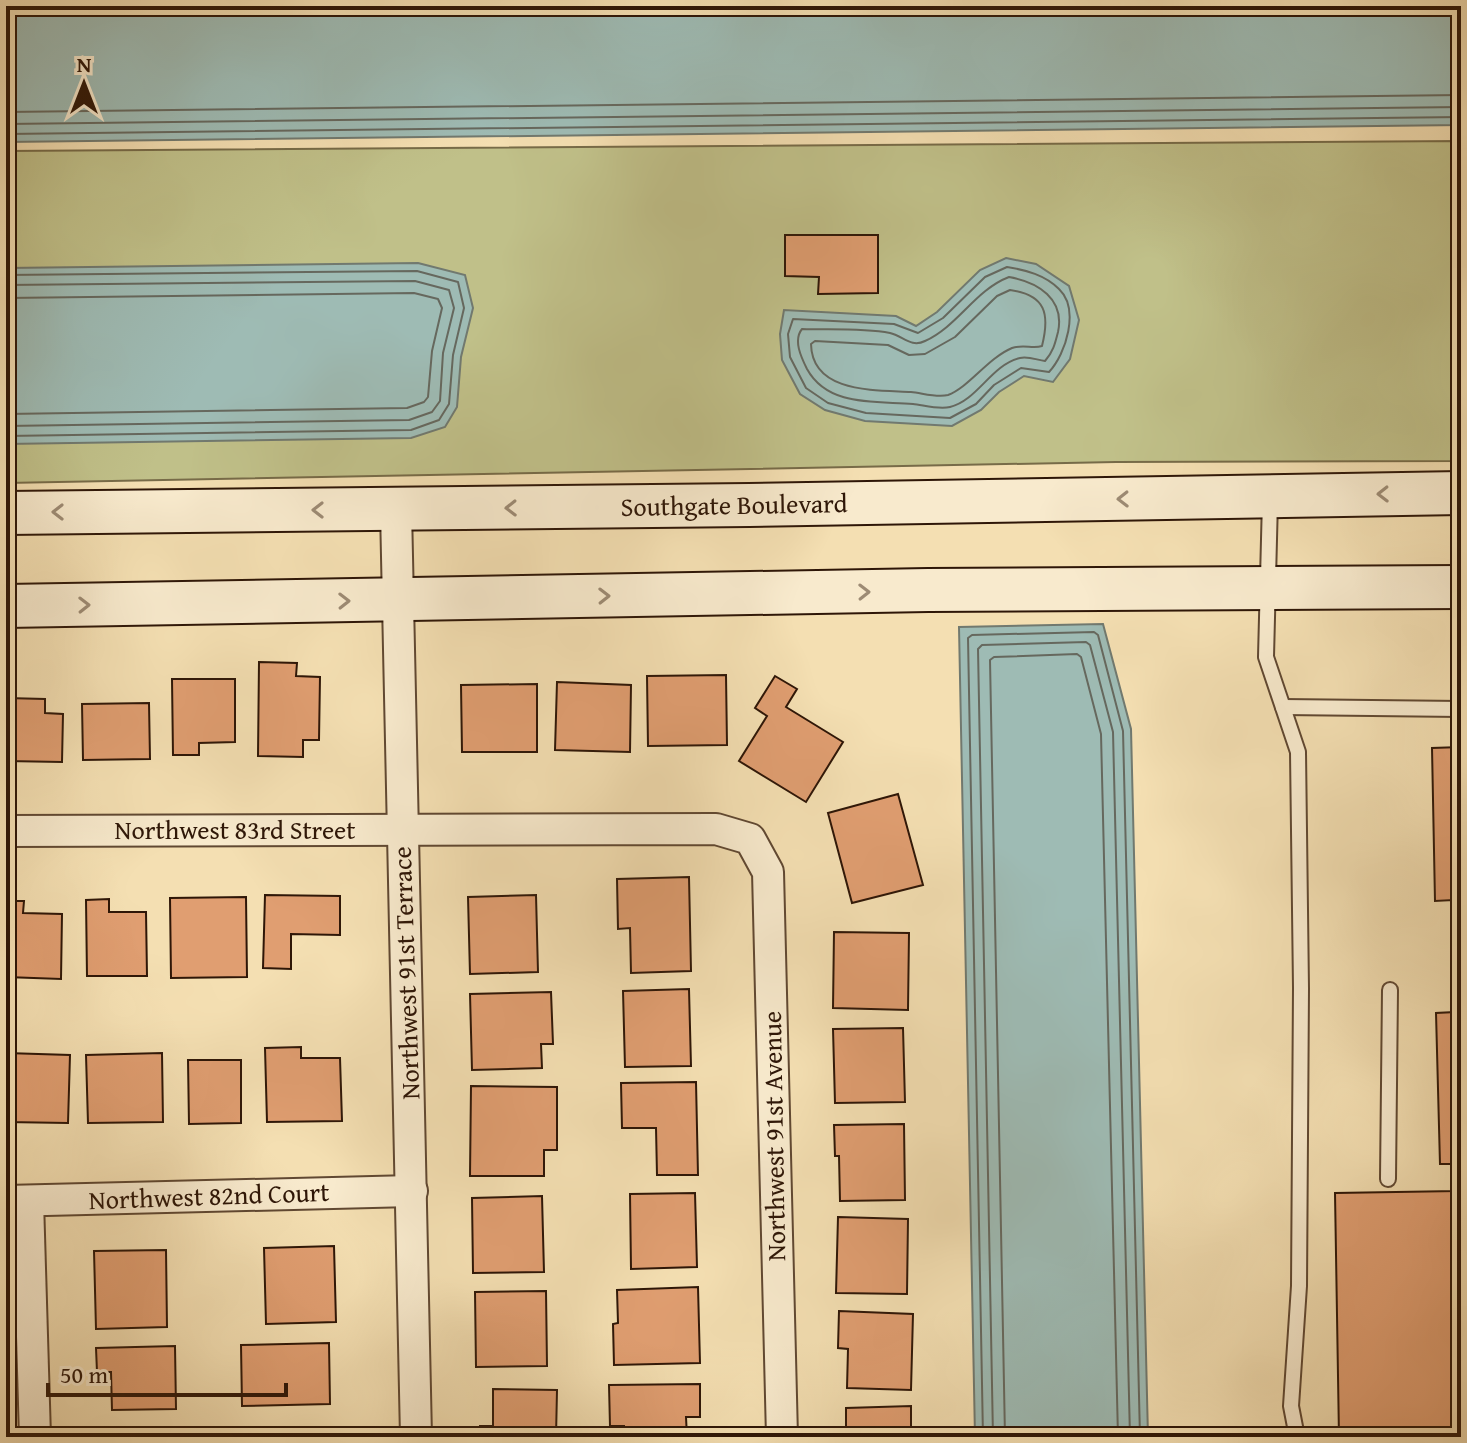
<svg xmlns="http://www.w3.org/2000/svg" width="1467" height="1443" viewBox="0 0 1467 1443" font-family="'Gentium Book Plus',serif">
  <rect width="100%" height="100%" fill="#f4dfb2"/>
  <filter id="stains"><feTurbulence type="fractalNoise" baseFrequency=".0025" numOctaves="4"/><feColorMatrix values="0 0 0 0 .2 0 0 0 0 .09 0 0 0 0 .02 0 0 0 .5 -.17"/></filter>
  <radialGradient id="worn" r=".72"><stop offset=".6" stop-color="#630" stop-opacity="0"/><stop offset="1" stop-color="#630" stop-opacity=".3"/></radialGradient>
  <!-- green -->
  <path fill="#c0c089" stroke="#776b48" stroke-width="2" d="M1461,141v320l-345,1 -1110,21v-332z"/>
  <!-- water -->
  <g fill="#9ebbb4" stroke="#71796f" stroke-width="2">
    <path d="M6,6h1455v119l-1455,17z"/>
    <path d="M1006,258l30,6 33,22 10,34 -9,39 -17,23 -29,-6 -25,16 -18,18 -29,16 -87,-5 -40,-11 -25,-16 -18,-34 -2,-26 4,-24 112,6 20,10 21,-14 43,-42z"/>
    <path d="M418,263l47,12 8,33 -12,49 -4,50 -12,20 -34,11 -405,6v-176z"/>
    <path d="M1103,624l28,105 17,708h-173l-16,-810z"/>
  </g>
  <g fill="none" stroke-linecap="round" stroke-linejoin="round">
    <!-- shore -->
    <g stroke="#66685e" stroke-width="2">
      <path d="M6,112l1455,-17"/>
      <path d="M6,124l1455,-17"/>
      <path d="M6,134l1455,-17"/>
      <path d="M1007,267c19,3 38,8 52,22 21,20 7,65 -10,83l-28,-4 -27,17 -18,19 -26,14 -84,-5 -38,-10 -22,-15 -16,-31 -2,-23 5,-15 101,5 24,9 25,-15 42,-41z"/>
      <path d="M6,275l411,-4 41,11 6,26 -11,47 -4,49 -10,16 -28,10 -405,6"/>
      <path d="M1009,277c29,5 56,22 49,55 -3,12 -5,20 -13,29 -8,-1 -17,-5 -25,-3 -29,7 -42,42 -70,49 -11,3 -27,-2 -37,-3 -38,-3 -85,3 -106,-35 -6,-12 -14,-29 -5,-40 28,1 60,-1 88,4 13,3 21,15 35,8 33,-15 50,-51 84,-64z"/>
      <path d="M6,285l409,-4 34,9 5,18 -11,45 -3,48 -8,11 -23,8 -403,6"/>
      <path d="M1010,290c36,5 40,24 32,56 -9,3 -19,-2 -30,2 -24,10 -44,40 -64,47 -11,3 -26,-2 -37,-3 -34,-2 -99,2 -100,-48l4,-3 73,4 21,10 16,-1 30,-17 42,-41z"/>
      <path d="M6,298l408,-5 24,6 4,9 -10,43 -4,46 -4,5 -17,6 -401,6"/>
      <path d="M983,1437l-15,-799 4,-3 122,-3 4,3 25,96 17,706"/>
      <path d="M993,1437l-15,-788 4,-4 104,-3 4,3 23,87 17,705"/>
      <path d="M1005,1437l-15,-777 4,-3 83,-3 4,3 20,77 17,703"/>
    </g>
  </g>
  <!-- building -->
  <g fill="#e09e71" stroke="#2e1607" stroke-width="2">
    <path d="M785,235h93v58l-60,1 1,-17 -34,-1z"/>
    <path d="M259,662l38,1 -1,13 24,1 -1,63h-16v17l-45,-1z"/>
    <path d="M726,675l1,70 -79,1 -1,-70z"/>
    <path d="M775,676l22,13 -11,18 57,35 -37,60 -67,-41 28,-45 -12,-8z"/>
    <path d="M172,679h63v63l-36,1v12h-26z"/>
    <path d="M557,682l74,3 -1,67 -75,-2z"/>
    <path d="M537,684v68h-75l-1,-67z"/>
    <path d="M6,698l39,1v14l18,1 -1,48 -56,-1z"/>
    <path d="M149,703l1,56 -67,1 -1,-56z"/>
    <path d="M1461,747v690h-122l-4,-244 122,-2 -1,-27h-16l-4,-151 19,-1 -2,-112 -18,1 -3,-153z"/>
    <path d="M898,794l25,91 -71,18 -24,-90z"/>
    <path d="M689,877l2,94 -60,2 -1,-45 -12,1 -1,-50z"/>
    <path d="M265,895l75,1v39l-49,-1v35l-28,-1z"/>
    <path d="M536,895l2,77 -68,2 -2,-77z"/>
    <path d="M246,897l1,80 -76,1 -1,-80z"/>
    <path d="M109,899v13h37l1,64h-60l-1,-76z"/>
    <path d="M6,901h18l-1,12 39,1 -1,65 -55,-2z"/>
    <path d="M834,932l75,1 -1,77 -75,-2z"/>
    <path d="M689,989l2,77 -66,1 -2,-76z"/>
    <path d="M551,992l2,52h-12l1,24 -70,2 -2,-76z"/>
    <path d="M903,1028l2,74 -70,1 -2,-74z"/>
    <path d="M301,1047v11h39l2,63 -75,1 -2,-74z"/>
    <path d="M6,1053l64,2 -2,68 -62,-1z"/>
    <path d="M162,1053l1,69 -75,1 -2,-68z"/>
    <path d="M188,1060h53v63l-52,1z"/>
    <path d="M696,1082l2,93h-41l-1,-47h-34l-1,-45z"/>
    <path d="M471,1086l86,1v63h-13v26h-74z"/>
    <path d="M904,1124l1,76 -65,1 -1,-45h-4l-1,-31z"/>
    <path d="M695,1193l2,74 -66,2 -1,-75z"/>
    <path d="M542,1196l2,76 -71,1 -1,-75z"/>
    <path d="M838,1217l70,2 -1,75 -71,-1z"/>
    <path d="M334,1246l2,76 -70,2 -2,-76z"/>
    <path d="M166,1250l1,77 -71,2 -2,-78z"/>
    <path d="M698,1287l2,76 -86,2 -1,-41 5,-1 -1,-33z"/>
    <path d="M546,1291l1,75 -71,1 -1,-75z"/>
    <path d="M839,1311l74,3 -2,76 -64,-2 1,-39 -10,-1z"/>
    <path d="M329,1343l1,61 -88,2 -1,-61z"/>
    <path d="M175,1346l1,63 -64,1 -1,-38h-14l-1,-24z"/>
    <path d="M700,1384v33h-14l1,20h-63v-11h-14l-1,-41z"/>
    <path d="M493,1389l64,1 -1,47h-77l1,-11h13z"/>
    <path d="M911,1406v23h12v8h-77v-29z"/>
    <path d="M331,1430v7h-69v-5z"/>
    <path d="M177,1434v3h-79v-2z"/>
  </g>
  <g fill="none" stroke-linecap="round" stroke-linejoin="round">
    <defs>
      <g id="service">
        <path d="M1270,500l-4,157 32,95 3,236 -2,298 -8,120 6,31"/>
        <path d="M1283,707l178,2"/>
        <path d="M1388,1179l2,-189"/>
      </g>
      <g id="minor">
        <path d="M396,510l20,927"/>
        <path d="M6,831l710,-2 34,10 18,33 14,565"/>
        <path d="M6,1201l406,-10"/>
        <path d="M28,1201l7,236"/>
      </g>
      <g id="secondary">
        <path d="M6,513l743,-8 712,-12"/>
        <path d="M6,606l922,-16 533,-3"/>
      </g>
    </defs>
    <!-- service casing -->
    <use href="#service" stroke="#604832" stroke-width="18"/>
    <!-- minor casing -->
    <use href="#minor" stroke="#604832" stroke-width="34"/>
    <!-- secondary casing -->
    <use href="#secondary" stroke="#2e1607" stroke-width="46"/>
    <!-- service -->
    <use href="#service" stroke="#f8eacd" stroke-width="14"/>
    <!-- minor -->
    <use href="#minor" stroke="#f8eacd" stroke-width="30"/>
    <!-- secondary -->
    <use href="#secondary" stroke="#f8eacd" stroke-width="42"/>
  </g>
  <!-- one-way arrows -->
  <defs><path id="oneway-chevron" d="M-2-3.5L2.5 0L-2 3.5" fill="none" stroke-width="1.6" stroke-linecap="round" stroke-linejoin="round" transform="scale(2)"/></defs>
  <g stroke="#9d8b74">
    <use href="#oneway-chevron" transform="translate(1383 494) rotate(179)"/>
    <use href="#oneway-chevron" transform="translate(1123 499) rotate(179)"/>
    <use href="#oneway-chevron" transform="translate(511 508) rotate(179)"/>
    <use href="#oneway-chevron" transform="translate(318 510) rotate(180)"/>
    <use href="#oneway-chevron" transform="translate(58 512) rotate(180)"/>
    <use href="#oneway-chevron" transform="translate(864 592) rotate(-1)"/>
    <use href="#oneway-chevron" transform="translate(604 596) rotate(-1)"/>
    <use href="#oneway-chevron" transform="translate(344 601) rotate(-1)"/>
    <use href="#oneway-chevron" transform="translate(84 605) rotate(-1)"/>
  </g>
  <g text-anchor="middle" stroke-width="6" stroke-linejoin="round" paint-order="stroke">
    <!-- street labels -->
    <g font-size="26" fill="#2e1607" stroke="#f8eacd">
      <text transform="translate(734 505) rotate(-1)" y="9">Southgate Boulevard</text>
      <text x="235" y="839">Northwest 83rd Street</text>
      <text transform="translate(406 973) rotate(-92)" y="9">Northwest 91st Terrace</text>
      <text transform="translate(774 1136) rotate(-91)" y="9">Northwest 91st Avenue</text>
      <text transform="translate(209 1196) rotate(-2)" y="9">Northwest 82nd Court</text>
    </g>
  </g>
  <!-- margin -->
  <rect width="1467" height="1443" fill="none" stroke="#f4dfb2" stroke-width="32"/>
  <rect x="8" y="8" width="1451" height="1427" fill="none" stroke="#2e1607" stroke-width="4"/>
  <rect x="16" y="16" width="1435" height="1411" fill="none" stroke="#2e1607" stroke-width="2"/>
  <!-- north arrow -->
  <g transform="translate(84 84)" stroke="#f8eacd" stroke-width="6" paint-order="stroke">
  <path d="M0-6L14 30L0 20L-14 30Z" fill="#2e1607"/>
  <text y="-12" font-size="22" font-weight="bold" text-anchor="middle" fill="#2e1607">N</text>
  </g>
  <!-- scale -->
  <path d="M48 1383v12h238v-12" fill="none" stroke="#2e1607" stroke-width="4"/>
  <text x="60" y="1383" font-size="24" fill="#2e1607" stroke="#f8eacd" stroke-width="6" paint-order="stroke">50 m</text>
  <rect width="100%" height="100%" filter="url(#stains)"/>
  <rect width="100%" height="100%" fill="url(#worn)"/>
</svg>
